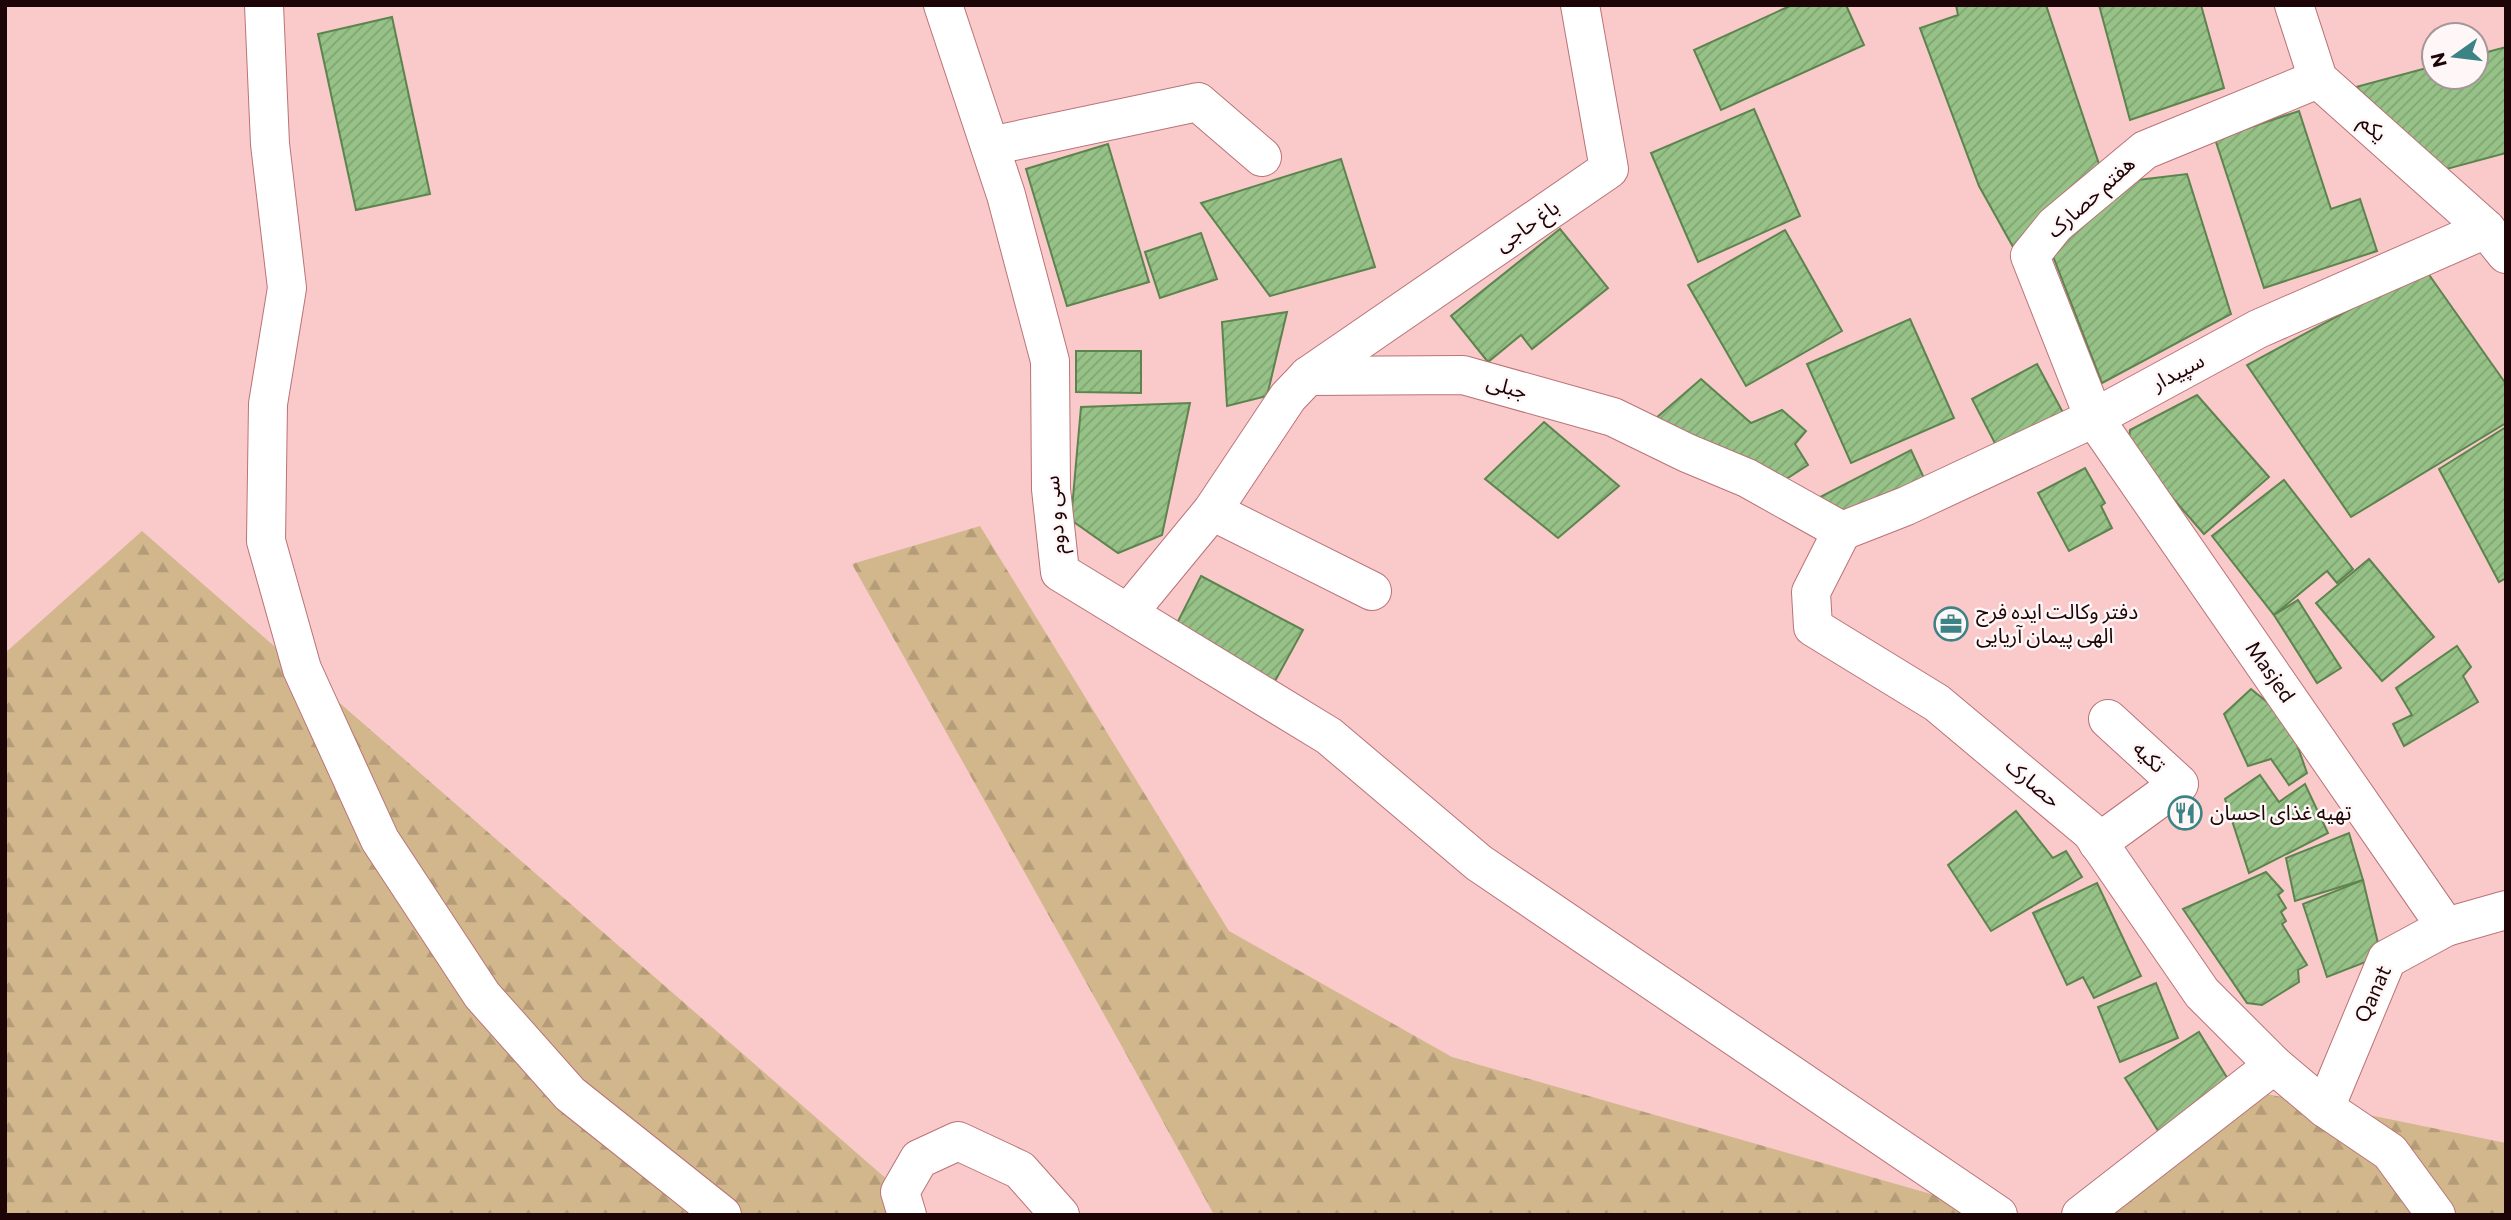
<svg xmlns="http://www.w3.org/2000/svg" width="2511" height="1220" viewBox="0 0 2511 1220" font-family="Commissioner,'Noto Sans Arabic',sans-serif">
  <defs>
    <pattern id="forest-firs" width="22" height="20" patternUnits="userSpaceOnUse" patternTransform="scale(1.75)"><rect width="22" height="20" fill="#d2b78d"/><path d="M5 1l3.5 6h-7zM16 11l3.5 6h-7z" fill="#b49c78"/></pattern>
    <pattern id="building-hatch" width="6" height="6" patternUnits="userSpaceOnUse" patternTransform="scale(1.75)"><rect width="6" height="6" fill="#96c187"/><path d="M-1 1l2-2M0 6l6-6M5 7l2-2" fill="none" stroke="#81a473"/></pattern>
  </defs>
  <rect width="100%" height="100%" fill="#facacb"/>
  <!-- forest -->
  <g fill="url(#forest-firs)">
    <path d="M980,526l249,405 223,126 514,147 9,11h-761l-94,-172 -268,-479z"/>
    <path d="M142,531l786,684h-923v-562z"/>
    <path d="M2252,1091l254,52v72h-415z"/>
  </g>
  <!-- building -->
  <g fill="url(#building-hatch)" stroke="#5d844f" stroke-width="2">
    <path d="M1792,5h54l18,40 -143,65 -27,-60z"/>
    <path d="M1956,5h90l54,162 -83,87 -38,-68 -59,-158 38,-13z"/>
    <path d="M2099,5h102l23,83 -94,32z"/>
    <path d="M392,17l38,177 -74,16 -38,-176z"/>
    <path d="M2506,47v106l-63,17 -87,-83 78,-21v11h42v-22z"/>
    <path d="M1754,109l46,107 -102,46 -47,-109z"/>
    <path d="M2299,111l32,98 29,-10 17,52 -113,37 -49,-149z"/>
    <path d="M1108,144l41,138 -82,24 -41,-137z"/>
    <path d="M1341,159l34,108 -105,29 -69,-93z"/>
    <path d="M2187,174l44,140 -129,69 -51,-132 70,-69z"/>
    <path d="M1560,229l48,59 -76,61 -11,-14 -33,27 -37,-46z"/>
    <path d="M1785,230l57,101 -96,55 -58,-101z"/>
    <path d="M1201,233l16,46 -57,19 -15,-46z"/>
    <path d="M2425,269l81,115v39l-155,94 -104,-152z"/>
    <path d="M1287,312l-20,84 -40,10 -5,-84z"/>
    <path d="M1910,319l44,99 -103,45 -44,-99z"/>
    <path d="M1076,351h65v42l-65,-1z"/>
    <path d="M2037,364l30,56 -66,35 -29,-56z"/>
    <path d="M1701,379l50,44 31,-13 24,21 -11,13 13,21 -31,20 -129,-60z"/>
    <path d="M2197,395l72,82 -65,57 -76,-87 2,-17z"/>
    <path d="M1190,403l-28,132 -44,18 -47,-33 10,-113z"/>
    <path d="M1544,422l75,64 -61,52 -73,-59z"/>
    <path d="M2506,427v151l-7,4 -60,-113z"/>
    <path d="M1911,450l18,39 -87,37 -22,-29z"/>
    <path d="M2085,468l20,35 -4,3 11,22 -43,23 -31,-58z"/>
    <path d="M2284,480l69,89 -16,14 -10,-12 -53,44 -62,-79z"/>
    <path d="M2369,559l65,78 -52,44 -66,-78z"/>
    <path d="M1201,576l102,54 -29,53 -101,-52z"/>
    <path d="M2298,600l43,68 -24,15 -43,-68z"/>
    <path d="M2457,646l14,21 -8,9 15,26 -74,44 -11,-22 19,-9 -16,-27z"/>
    <path d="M2251,689l37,30 19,54 -18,12 -18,-26 -23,7 -24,-52z"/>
    <path d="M2260,775l19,27 26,-18 23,49 -79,40 -24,-74z"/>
    <path d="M2016,811l37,47 13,-7 16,26 -91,54 -43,-66z"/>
    <path d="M2349,833l14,47 -68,21 -9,-43z"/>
    <path d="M2266,872l17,19 -5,4 8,13 -5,4 5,9 -4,3 25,41 -9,5 1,12 -37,23 -15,-2 -64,-94z"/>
    <path d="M2363,880l18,76 -54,21 -24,-73z"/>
    <path d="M2097,883l44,93 -47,22 -11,-21 -16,8 -34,-72z"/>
    <path d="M2156,983l22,55 -58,24 -22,-55z"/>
    <path d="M2199,1032l35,57 -74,45 -35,-56z"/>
  </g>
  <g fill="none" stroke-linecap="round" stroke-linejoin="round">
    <defs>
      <g id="street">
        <path d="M264,5l6,139 17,144 -19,116 -2,137 36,128 78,171 102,155 88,99 152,121"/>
        <path d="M943,5l63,190 44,166 1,128 9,83 269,164 150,127 519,352"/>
        <path d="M2294,5l24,74 168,150 20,25"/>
        <path d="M2318,79l-173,71 -90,75 -25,31 64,162 352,509"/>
        <path d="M990,146l208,-44 64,55"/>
        <path d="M1308,376l301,-207 -29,-164"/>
        <path d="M1212,511l160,80"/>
        <path d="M1842,531l-31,61 2,35 124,76 154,129 111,161 72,72 51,43 65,44 46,63"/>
        <path d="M1842,531l64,-25 188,-88 164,-89 228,-100"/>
        <path d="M1128,613l84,-102 76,-114 20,-21 155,-1 150,42 74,36 60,25 95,53"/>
        <path d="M2098,843l81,-59 -71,-65"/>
        <path d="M2325,1108l62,-149 59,-32 60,-17"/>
        <path d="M907,1215l-7,-23 19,-33 39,-18 62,29 40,45"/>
        <path d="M2081,1215l193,-150"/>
      </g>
    </defs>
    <!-- street casing -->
    <use href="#street" stroke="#ba7376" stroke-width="40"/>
    <!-- street -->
    <use href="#street" stroke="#fff" stroke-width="38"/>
  </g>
  <!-- icons -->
  <defs>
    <symbol id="office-ring" viewBox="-11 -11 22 22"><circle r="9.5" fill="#fff7f7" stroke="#3b8385" stroke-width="1.5"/><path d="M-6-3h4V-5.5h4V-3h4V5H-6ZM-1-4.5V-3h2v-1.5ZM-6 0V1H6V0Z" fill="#3b8385"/></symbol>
    <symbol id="restaurant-ring" viewBox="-11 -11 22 22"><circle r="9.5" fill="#fff7f7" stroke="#3b8385" stroke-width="1.5"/><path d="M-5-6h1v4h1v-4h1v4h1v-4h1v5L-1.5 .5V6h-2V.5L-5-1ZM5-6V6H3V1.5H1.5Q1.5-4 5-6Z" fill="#3b8385"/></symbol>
  </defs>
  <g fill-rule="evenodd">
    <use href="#office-ring" x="1932" y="605" width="38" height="38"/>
    <use href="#restaurant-ring" x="2166" y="794" width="38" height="38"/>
  </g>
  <g text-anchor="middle" stroke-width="5" stroke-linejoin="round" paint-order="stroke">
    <!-- street labels -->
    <g font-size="21" fill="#1d0406" stroke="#fff7f7">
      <text transform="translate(2373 128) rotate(42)" y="7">یکم</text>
      <text transform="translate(2091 197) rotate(-42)" y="7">هفتم حصارک</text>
      <text transform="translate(1527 226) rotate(-35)" y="7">باغ حاجی</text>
      <text transform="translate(2178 372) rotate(-28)" y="7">سپیدار</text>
      <text transform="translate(1507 387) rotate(16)" y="7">جبلی</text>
      <text transform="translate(1055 515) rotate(-95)" y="7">سی و دوم</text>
      <text transform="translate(2270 672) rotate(55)" y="7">Masjed</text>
      <text transform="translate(2149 757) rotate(43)" y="7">تکیه</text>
      <text transform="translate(2033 783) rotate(40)" y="7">حصارک</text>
      <text transform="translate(2373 994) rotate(-66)" y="7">Qanat</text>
    </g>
    <!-- poi labels -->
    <g font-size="21" fill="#1d0406" stroke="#fff7f7" text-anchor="start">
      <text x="1976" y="619">دفتر وکالت ایده فرج<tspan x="1976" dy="24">الهی پیمان آریایی</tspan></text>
      <text x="2210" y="820">تهیه غذای احسان</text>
    </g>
  </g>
  <!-- border -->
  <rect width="2511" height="1220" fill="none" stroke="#1d0406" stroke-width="14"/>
  <!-- north arrow -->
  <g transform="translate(2455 56) rotate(256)"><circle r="33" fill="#fff7f7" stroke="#a59697" stroke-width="2"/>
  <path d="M0-5L12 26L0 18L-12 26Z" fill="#3b8385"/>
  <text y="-10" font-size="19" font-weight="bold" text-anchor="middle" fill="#1d0406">N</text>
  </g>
</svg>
